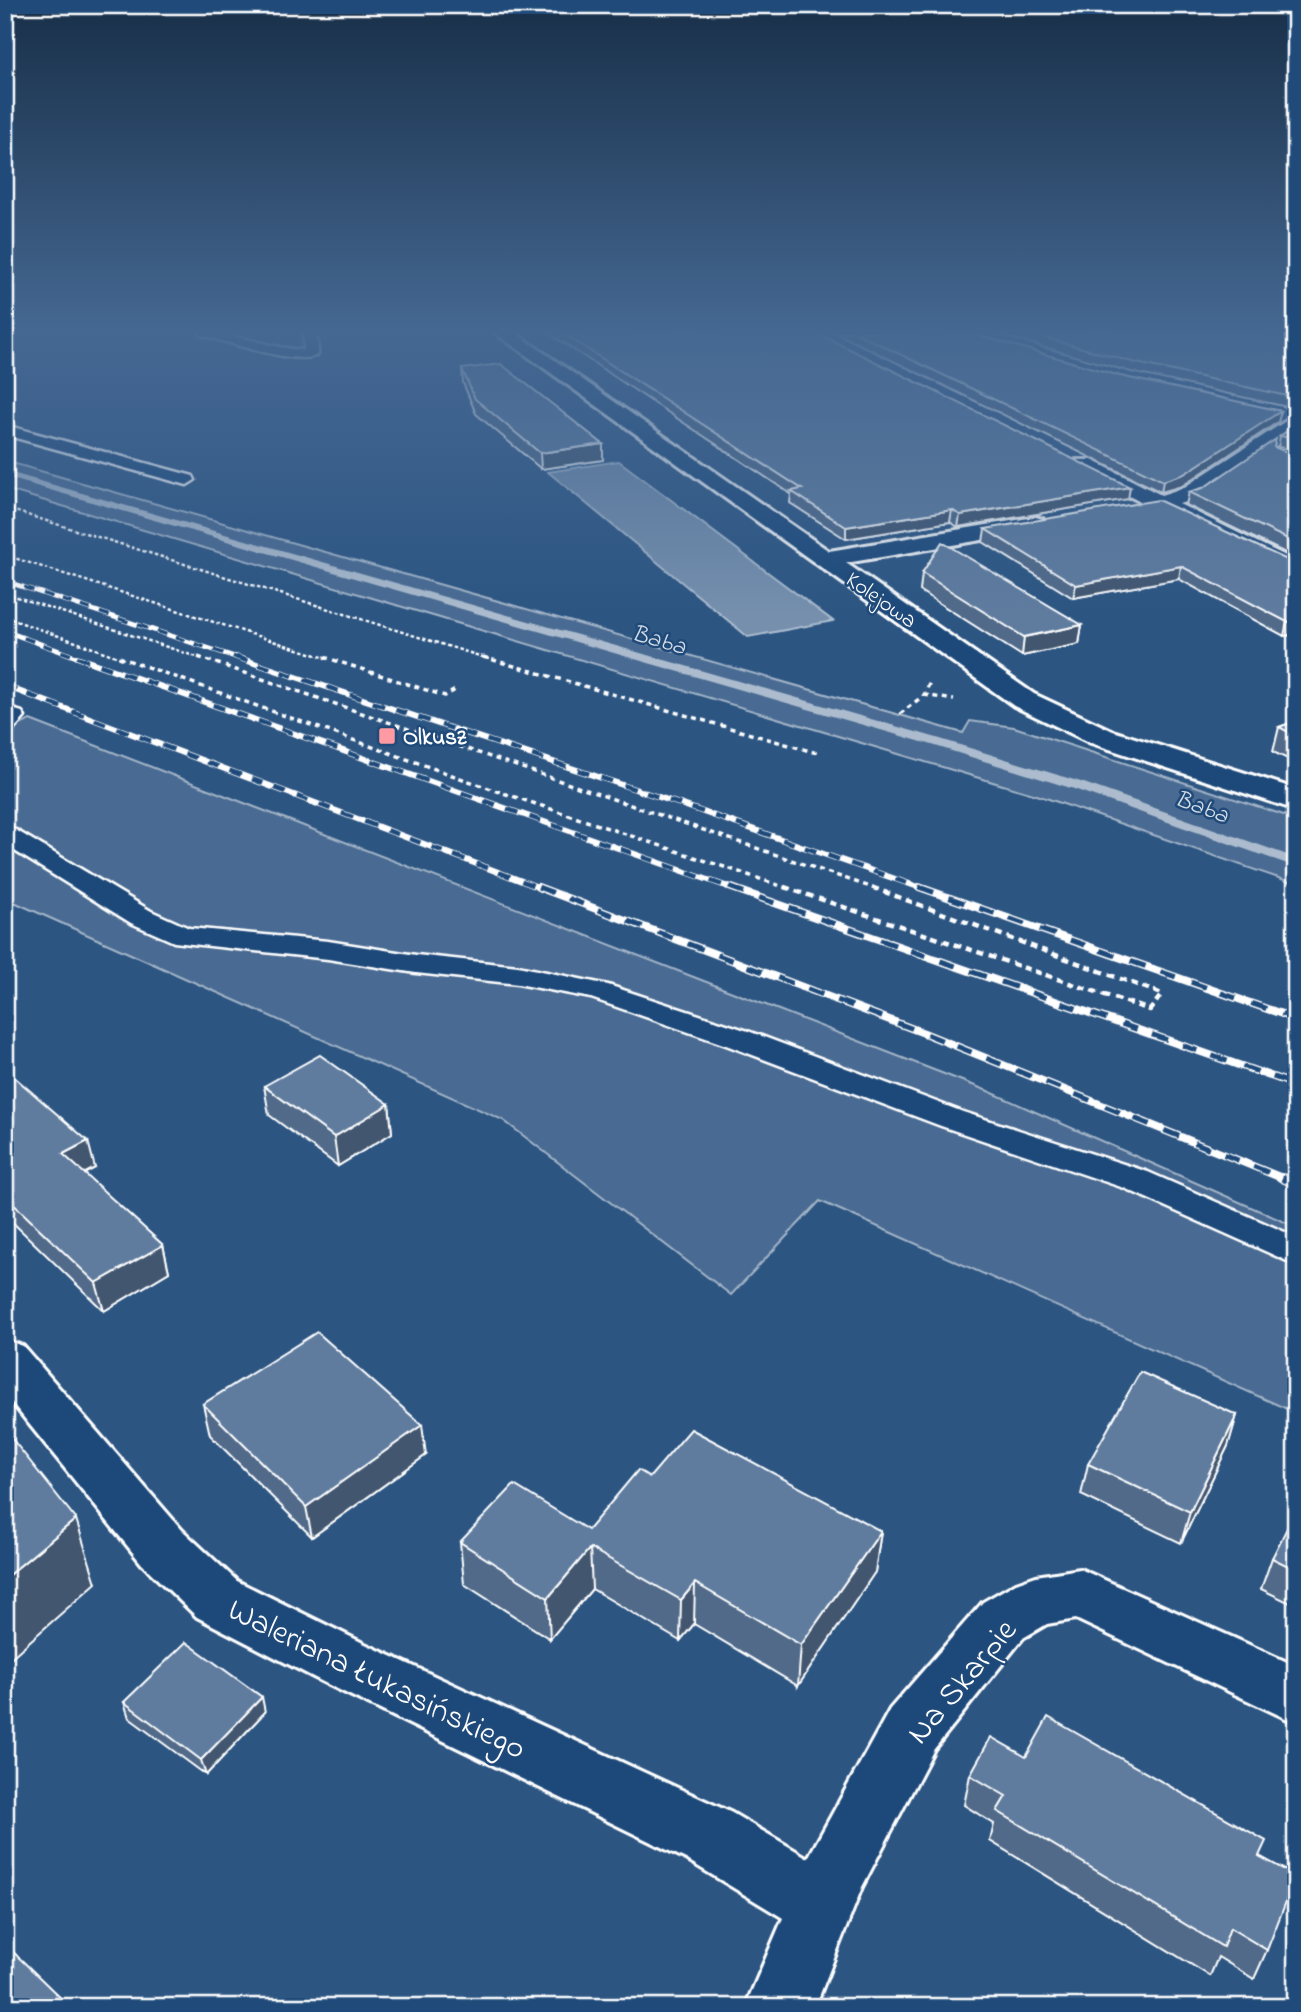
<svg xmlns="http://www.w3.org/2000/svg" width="1301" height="2012" viewBox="0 0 1301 2012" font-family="'Indie Flower',sans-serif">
  <rect width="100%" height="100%" fill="#2c5582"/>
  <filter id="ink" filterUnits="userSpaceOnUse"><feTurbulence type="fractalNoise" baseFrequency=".0143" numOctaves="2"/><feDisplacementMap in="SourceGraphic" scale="14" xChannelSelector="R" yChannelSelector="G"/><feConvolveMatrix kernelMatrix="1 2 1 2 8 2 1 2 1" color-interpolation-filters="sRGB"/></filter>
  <g filter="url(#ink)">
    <!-- green -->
    <g fill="#486b92" stroke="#a4b5c8" stroke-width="2">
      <path d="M5,461l958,272 7,-12 44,6 282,92v65l-256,-88 -1035,-307z"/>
      <path d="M30,720l958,371 308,136v186l-476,-212 -89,94 -228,-175 -498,-222v-165z"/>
    </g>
    <!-- water -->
    <path fill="#748fad" stroke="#acbcce" stroke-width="2" d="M619,461l214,160 -85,16 -200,-165z"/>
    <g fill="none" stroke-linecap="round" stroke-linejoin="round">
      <!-- stream -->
      <path fill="#acbcce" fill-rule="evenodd" d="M5,471l932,267 147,45 212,75v9l-222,-78 -145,-45 -924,-267z"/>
      <defs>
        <g id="service">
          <path d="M199,332c36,0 69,16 105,18l-1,-18h14l1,22c-16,14 -95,-14 -117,-19z"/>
          <path d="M5,425l188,51 2,4 -8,5 -182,-50z"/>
          <path d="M5,707l17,5 3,5 -12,13 -8,2z"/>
          <path d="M5,826l9,3 137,82 38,17 139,13 88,14 102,11 90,19 140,46 215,81 185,60 148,65v28l-172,-77 -183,-62 -215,-81 -135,-47 -73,-14 -102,-11 -88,-14 -154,-17 -43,-19 -126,-78z"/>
        </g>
        <g id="minor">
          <path d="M494,332h20l315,219 206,-34 8,2 4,5 -4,5 -8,2 -189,32 188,131 79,37 183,58v21l-205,-67 -77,-37z"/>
          <path d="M1296,417v15l-97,66 -20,6 117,57v17l-139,-68h-15l-3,-5 2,-3 -65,-32 -3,-5 3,-5h16l69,35 22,-7 106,-69z"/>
          <path d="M5,1340l18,6 159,184 55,51 128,63 367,169 76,45 82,-149 93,-107 33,-19 20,-7 44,-7 216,97v57l-220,-104 -29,5 -24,14 -89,111 -72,138 -47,120h-70l38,-89 -97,-59 -363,-177 -126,-65 -55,-53 -137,-170z"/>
        </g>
      </defs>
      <!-- service casing -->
      <use href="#service" stroke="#fff" stroke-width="5"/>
      <!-- minor casing -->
      <use href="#minor" stroke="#fff" stroke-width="6"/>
      <!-- path-far2 -->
      <g stroke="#fff" stroke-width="2.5" stroke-dasharray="3.5 2.5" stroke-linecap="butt">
        <path d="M5,508l484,151"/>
        <path d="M5,555l324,104"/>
        <path d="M5,593l198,66"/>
        <path d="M5,617l119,42"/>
      </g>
      <!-- path-far1 -->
      <g stroke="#fff" stroke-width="3.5" stroke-dasharray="5 4.5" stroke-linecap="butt">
        <path d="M119,657l378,134 293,98"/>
        <path d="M198,657l678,232"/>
        <path d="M324,657l121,39 12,-7"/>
        <path d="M483,657l334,96"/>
        <path d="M924,695l30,5"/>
        <path d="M900,714l24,-19 7,-15"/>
      </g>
      <!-- path -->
      <path stroke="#fff" stroke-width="4.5" stroke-dasharray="7 5" stroke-linecap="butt" d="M784,887l366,123 12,-16 -291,-107"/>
      <!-- service -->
      <use href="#service" fill="#1f4a7a" fill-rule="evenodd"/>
      <!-- minor -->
      <use href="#minor" fill="#1f4a7a" fill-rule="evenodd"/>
      <defs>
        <g id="rail-far3">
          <path d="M5,581l236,78"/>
          <path d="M5,631l77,28"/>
        </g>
        <g id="rail-far2">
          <path d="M77,657l657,232"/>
          <path d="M236,657l447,148 241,84"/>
          <path d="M5,686l538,203"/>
        </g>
        <g id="rail-far1">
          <path d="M538,887l386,146 363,147"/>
          <path d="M729,887l567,198"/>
          <path d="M919,887l377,132"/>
        </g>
        <path id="rail" d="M1282,1178l14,6"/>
      </defs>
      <!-- rail-far3 casing -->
      <use href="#rail-far3" stroke="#fff" stroke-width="5"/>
      <!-- rail-far2 casing -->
      <use href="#rail-far2" stroke="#fff" stroke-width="6"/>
      <!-- rail-far1 casing -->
      <use href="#rail-far1" stroke="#fff" stroke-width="8"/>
      <!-- rail casing -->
      <use href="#rail" stroke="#fff" stroke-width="10"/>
      <!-- rail-far3 -->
      <use href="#rail-far3" stroke="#1f4a7a" stroke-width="3.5" stroke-dasharray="10" stroke-linecap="butt"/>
      <!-- rail-far2 -->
      <use href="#rail-far2" stroke="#1f4a7a" stroke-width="4.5" stroke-dasharray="12" stroke-linecap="butt"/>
      <!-- rail-far1 -->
      <use href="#rail-far1" stroke="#1f4a7a" stroke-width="5" stroke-dasharray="16" stroke-linecap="butt"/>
      <!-- rail -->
      <use href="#rail" stroke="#1f4a7a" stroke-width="7" stroke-dasharray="20" stroke-linecap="butt"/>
    </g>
    <!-- wall -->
    <g fill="#516b89" stroke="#fff" stroke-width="2">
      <path d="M547,332h268l313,167 -170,28 -8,-5 -104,17 -56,-36 1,-9z"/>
      <path d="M834,332h133l153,44 161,35 -3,11 -96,64 -21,6z"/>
      <path d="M990,332h303l3,1v76l-165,-37z"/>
      <path d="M462,369l141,75v16l-62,9 -65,-55 -13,-31z"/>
      <path d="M1296,425v25l-18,-3 2,-11z"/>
      <path d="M1274,447l22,9v102l-110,-53 3,-13 14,-4z"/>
      <path d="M985,529l311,35v74l-6,-3 -6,1 -105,-57 -106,19 -90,-56z"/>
      <path d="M922,573l160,52 -3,19 -57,12 -102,-65z"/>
      <path d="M1296,721v42l-23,-11 6,-25z"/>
      <path d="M5,1069l90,99 -11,6 79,71 6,27 -65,39 -99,-96z"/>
      <path d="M264,1086l125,18 3,29 -54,33 -69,-51z"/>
      <path d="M203,1404l223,51 -114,82 -102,-102z"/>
      <path d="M1237,1415l-9,31 -47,97 -100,-48 7,-31z"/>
      <path d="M650,1477l231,54 -6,41 -77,114 -104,-62 -14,17 -88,-52 -42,50 -86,-55 -4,-42 128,-12z"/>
      <path d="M1296,1525v81l-35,-17 11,-31z"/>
      <path d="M124,1702l141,10 -59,63 -77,-57z"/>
      <path d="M1026,1757l233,99 8,94 -13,29 -36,-22 -8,19 -220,-135 4,-17 -30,-19 6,-30z"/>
    </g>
    <!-- shaded-wall -->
    <g fill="#42576f" stroke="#fff" stroke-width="2">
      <path d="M1281,411l-3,11 -96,64 -21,6 2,-11z"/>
      <path d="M603,444v16l-62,9 -1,-16z"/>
      <path d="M1130,487l-2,12 -170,28 2,-12z"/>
      <path d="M952,510l-2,12 -104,17v-12z"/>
      <path d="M1181,566l-2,13 -106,19 3,-13z"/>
      <path d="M1294,621l-4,14 -6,1 3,-14z"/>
      <path d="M1082,625l-3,19 -57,12 2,-19z"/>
      <path d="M389,1104l3,29 -54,33 -4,-29z"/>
      <path d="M88,1141l7,27 -25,13 -7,-27z"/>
      <path d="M163,1245l6,27 -65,39 -8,-28z"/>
      <path d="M1237,1415l-9,31 -47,97 9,-31z"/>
      <path d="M422,1425l4,30 -114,82 -6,-30z"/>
      <path d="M76,1519l20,64 -91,80v-85z"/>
      <path d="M881,1531l-6,41 -77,114 3,-41z"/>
      <path d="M590,1548l2,41 -42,50 -2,-41z"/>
      <path d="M695,1583l-1,41 -14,17 1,-41z"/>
      <path d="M262,1697l3,15 -59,63 -5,-15z"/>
    </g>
    <!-- building -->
    <g fill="#5e7c9f" stroke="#fff" stroke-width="2">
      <path d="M561,332h254l315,155 -170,28 -8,-5 -106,17 -55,-36 11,-2z"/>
      <path d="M854,332h113l153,44 161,35 -97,63 -21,7z"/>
      <path d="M1025,332h269l2,1v65l-164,-36z"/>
      <path d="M501,364l102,80 -63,9 -65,-54 -13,-30z"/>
      <path d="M1296,425v14l-16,-3z"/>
      <path d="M1276,439l-2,8 22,9v87l-107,-51 14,-4z"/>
      <path d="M1158,500l138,64v58l-2,-1 -7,1 -106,-56 -105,19 -91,-56z"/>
      <path d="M942,542l140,83 -58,12 -102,-64z"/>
      <path d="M1296,721v15l-17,-9z"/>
      <path d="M320,1055l69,49 -55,33 -70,-51z"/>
      <path d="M5,1069l83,72 -25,13 100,91 -67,38 -91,-87z"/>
      <path d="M317,1332l105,93 -116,82 -103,-103z"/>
      <path d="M1140,1372l97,43 -47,97 -102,-48z"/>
      <path d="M691,1429l190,102 -80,114 -106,-62 -14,17 -91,-52 -42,50 -88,-56 54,-57 74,45 50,-60 12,7z"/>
      <path d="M5,1430l71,89 -71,59z"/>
      <path d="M1290,1522l6,3v45l-24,-12z"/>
      <path d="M186,1642l76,55 -61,63 -77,-58z"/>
      <path d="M1048,1717l218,124 -7,15 37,20 -29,74 -37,-22 -7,19 -226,-136 9,-15 -36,-21 21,-38 35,20z"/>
      <path d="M5,1944l65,63h-65z"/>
    </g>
  </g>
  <!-- sky -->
  <linearGradient id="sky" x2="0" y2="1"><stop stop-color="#182f48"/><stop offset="0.54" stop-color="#456892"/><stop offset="1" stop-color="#456892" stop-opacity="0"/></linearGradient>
  <rect width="1301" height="614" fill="url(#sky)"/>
  <!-- markers -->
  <rect fill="#ff9aa2" stroke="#1f4a7a" stroke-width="2.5" x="378" y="727" width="18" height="18" rx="3.5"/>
  <g text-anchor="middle" stroke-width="5" stroke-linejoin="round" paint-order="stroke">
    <!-- far-street labels -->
    <g font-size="23" fill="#fff" stroke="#1f4a7a">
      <text transform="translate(882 599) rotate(35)" y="8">Kolejowa</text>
    </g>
    <!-- far-poi labels -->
    <g font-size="23" font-weight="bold" fill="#fff" stroke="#1f4a7a" text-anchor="start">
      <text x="403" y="744">Olkusz</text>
    </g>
    <!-- far-water labels -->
    <g font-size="24" font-style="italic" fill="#d5dde6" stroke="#1f4a7a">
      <text transform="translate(659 639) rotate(16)" y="8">Baba</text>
      <text transform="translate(1202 806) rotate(20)" y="8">Baba</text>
    </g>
    <!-- near-street labels -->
    <g font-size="33" fill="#fff" stroke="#1f4a7a">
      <text transform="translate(378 1677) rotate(26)" y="12">Waleriana Łukasińskiego</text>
      <text transform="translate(960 1680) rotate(-50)" y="12">Na Skarpie</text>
    </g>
  </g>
  <!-- margin -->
  <rect width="1301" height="2012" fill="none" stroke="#1f4a7a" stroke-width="28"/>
  <rect x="14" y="14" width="1273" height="1984" fill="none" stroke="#fff" stroke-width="2.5" filter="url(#ink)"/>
</svg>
